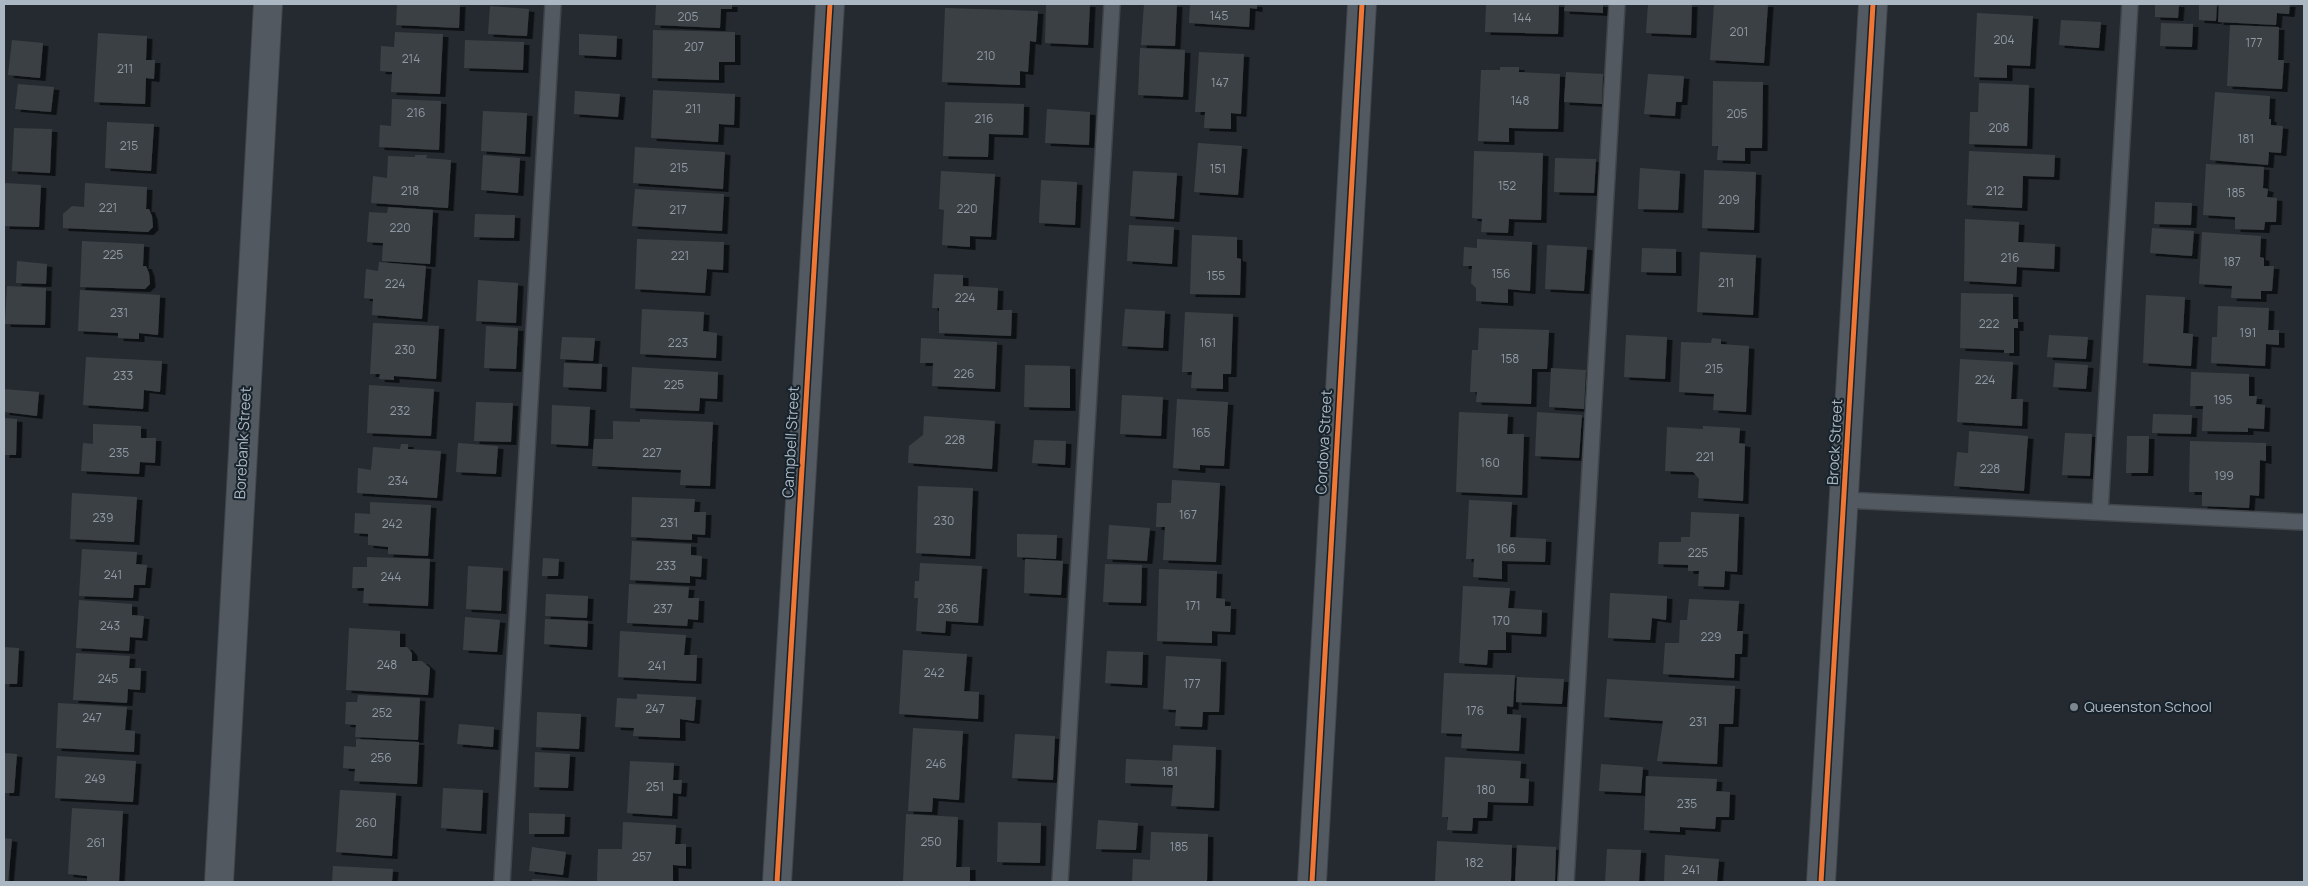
<svg xmlns="http://www.w3.org/2000/svg" width="2308" height="886" viewBox="0 0 2308 886" font-family="Manrope,sans-serif">
  <defs>
    <filter id="shadow"><feDropShadow dx="5.5" dy="3" stdDeviation="0" flood-color="#0009"/></filter>
  </defs>
  <rect width="100%" height="100%" fill="#242a30"/>
  <!-- building -->
  <g fill="#3b4045" filter="url(#shadow)">
    <path d="M397,4h63l-1,24 -63,-3z"/>
    <path d="M656,4h76v5h-11l-1,19 -65,-3z"/>
    <path d="M1046,4h44l-2,41 -43,-2z"/>
    <path d="M1144,4h33l-2,42 -34,-1z"/>
    <path d="M1190,4h67v5l-7,-1 -1,19 -60,-4z"/>
    <path d="M1486,4h73l-1,30 -73,-2z"/>
    <path d="M1565,4h38v9l-39,-2z"/>
    <path d="M1648,4h44l-1,31 -45,-2z"/>
    <path d="M1714,4h54l-4,59 -54,-3z"/>
    <path d="M2155,4h24l-1,14 -23,-1z"/>
    <path d="M2199,4h18l-1,17 -17,-1z"/>
    <path d="M2219,4h71l-1,10 -12,-1 -1,12 -58,-3z"/>
    <path d="M490,6l39,3 -2,27 -39,-2z"/>
    <path d="M945,8l93,3 -2,31 -6,-1 -2,31 -8,-1v14l-78,-3z"/>
    <path d="M1977,13l56,3 -3,50 -23,-1v13l-33,-1z"/>
    <path d="M2061,20l40,2 -2,26 -40,-3z"/>
    <path d="M2161,23l32,1 -1,23 -32,-1z"/>
    <path d="M2230,25l49,2 -1,33h6l-2,29 -55,-3z"/>
    <path d="M653,30l82,2v30h-16v18l-67,-2z"/>
    <path d="M395,32l48,2 -3,60 -49,-2 1,-20 -12,-1 1,-25 13,1z"/>
    <path d="M98,33l49,3 -1,24h9l-1,19 -8,-1 -1,26 -51,-2z"/>
    <path d="M579,34l38,2 -1,21 -37,-2z"/>
    <path d="M12,40l31,3 -3,35 -32,-3z"/>
    <path d="M465,40l59,2 -1,28 -59,-2z"/>
    <path d="M1140,48l45,2 -2,47 -45,-2z"/>
    <path d="M1199,52l45,2 -3,60 -10,-1v16l-27,-1 1,-16h-10z"/>
    <path d="M1500,67h19v5l41,2 -2,55 -49,-1v14l-31,-1 3,-71h19z"/>
    <path d="M1566,72l37,2 -1,30 -38,-2z"/>
    <path d="M1648,74l36,2 -2,26h-6l-1,14 -31,-2z"/>
    <path d="M1713,81l50,1 -1,66h-17v13l-28,-1 1,-14h-6z"/>
    <path d="M1979,83l50,2 -2,61 -58,-2 1,-32h8z"/>
    <path d="M18,84l36,3 -3,25 -36,-3z"/>
    <path d="M653,90l82,4 -1,31 -15,-1 -1,18 -67,-4z"/>
    <path d="M575,91l45,3 -2,23 -44,-3z"/>
    <path d="M2215,92l55,4 -1,23h2v6l12,1 -2,27 -12,-1 -1,13 -58,-5z"/>
    <path d="M392,99l49,2 -2,49 -60,-3 1,-22 11,1z"/>
    <path d="M945,102l79,2 -1,31 -34,-1 -1,23 -45,-1z"/>
    <path d="M1047,109l43,3 -1,33 -44,-2z"/>
    <path d="M483,111l44,2 -2,41 -44,-3z"/>
    <path d="M107,122l47,2 -3,47 -46,-3z"/>
    <path d="M14,128l38,1 -2,44 -38,-2z"/>
    <path d="M1198,143l44,3 -4,49 -44,-3z"/>
    <path d="M635,147l90,5 -2,37 -90,-6z"/>
    <path d="M1474,151l69,2 -2,67 -32,-1 -1,14 -27,-1 1,-13 -10,-1z"/>
    <path d="M1969,151l86,4 -1,22 -31,-1 -1,32 -55,-3z"/>
    <path d="M415,155h12l-1,3 25,2 -3,48 -77,-5 2,-27 14,2 1,-22 27,1z"/>
    <path d="M483,155l37,3 -2,35 -37,-3z"/>
    <path d="M1555,158l41,1 -2,34 -40,-1z"/>
    <path d="M2206,164l58,3 -1,21 5,1 -1,8 10,1 -1,24h-11l-1,8 -29,-1v-12l-32,-2z"/>
    <path d="M1640,168l40,3 -2,39 -40,-1z"/>
    <path d="M1704,170l52,2 -2,58 -52,-2z"/>
    <path d="M941,171l54,3 -4,63 -21,-1v11l-28,-2 2,-35 -5,-1z"/>
    <path d="M1133,171l44,2 -3,46 -44,-3z"/>
    <path d="M1041,180l36,2 -2,43 -36,-2z"/>
    <path d="M4,183l37,2 -2,42 -35,-1z"/>
    <path d="M85,183l62,4 -1,22h3l3,7 1,11 -5,5 -85,-4v-14l9,-8 12,1z"/>
    <path d="M635,189l89,5 -2,37 -90,-5z"/>
    <path d="M2155,202l37,1 -1,22 -37,-1z"/>
    <path d="M388,207l45,3 -3,54 -48,-3 1,-18 -16,-1 2,-30 18,1z"/>
    <path d="M475,214l40,1 -1,23 -40,-1z"/>
    <path d="M1965,219l54,3 -1,20 37,2 -1,25 -37,-2 -1,17 -52,-3z"/>
    <path d="M1129,225l45,2 -2,37 -45,-3z"/>
    <path d="M2152,228l42,3 -2,25 -42,-3z"/>
    <path d="M2202,232l59,4 -1,21 4,1v8h10l-2,25h-11v8l-30,-1 1,-12 -33,-2z"/>
    <path d="M1192,235l45,2v21l4,1 -1,36 -50,-1z"/>
    <path d="M637,239l87,3 -1,28 -16,-1 -2,24 -70,-4z"/>
    <path d="M1477,239l55,3 -2,49 -22,-2v14l-32,-2v-13l-5,-5 1,-17h-9l1,-19 13,1z"/>
    <path d="M82,241l62,3 -1,22h3l3,7 1,11 -5,5 -65,-2z"/>
    <path d="M1547,245l40,2 -3,44 -39,-2z"/>
    <path d="M1642,248l34,1v24l-35,-1z"/>
    <path d="M1700,252l56,3 -3,60 -56,-3z"/>
    <path d="M17,261l30,3 -1,20 -30,-1z"/>
    <path d="M379,262l47,4 -4,53 -50,-4 1,-16 -9,-1 2,-29 12,2z"/>
    <path d="M934,274l29,1v11l35,2 -1,22h15l-1,26 -72,-3v-25h-7z"/>
    <path d="M478,280l40,3 -2,40 -40,-2z"/>
    <path d="M7,286l39,2 -1,37 -40,-1z"/>
    <path d="M80,290l80,5 -2,40 -19,-2v6l-21,-1v-5l-40,-2z"/>
    <path d="M1961,293l52,1v25h5v9h-4v25h-10v-3l-44,-2z"/>
    <path d="M2146,295l39,2 -2,36 10,1 -2,32 -48,-3z"/>
    <path d="M2218,306l51,2 -1,22h11v15l-13,-1 -1,22 -54,-3 1,-26h5z"/>
    <path d="M642,309l62,3 -1,19 14,2 -1,25 -76,-4z"/>
    <path d="M1125,309l40,2 -2,37 -41,-2z"/>
    <path d="M1185,312l48,2 -2,60h-8v15l-32,-1 1,-16h-10z"/>
    <path d="M373,323l66,3 -3,53 -42,-3v4l-15,-1 1,-5h-10z"/>
    <path d="M486,326l32,2 -2,41 -32,-1z"/>
    <path d="M1479,328l70,2 -2,39h-15l-1,35 -55,-2 1,-10h-7l2,-42h6z"/>
    <path d="M1626,335l41,2 -2,42 -41,-2z"/>
    <path d="M2049,335l39,2 -2,22 -39,-2z"/>
    <path d="M562,337l33,1 -2,23 -33,-2z"/>
    <path d="M921,338l76,4 -2,47 -63,-3 1,-23h-13z"/>
    <path d="M1712,338l9,1v5l28,2 -3,66 -33,-2 1,-16 -35,-2 2,-50 30,1z"/>
    <path d="M86,357l76,4 -2,31 -16,-2 -1,19 -60,-4z"/>
    <path d="M1960,359l53,3 -2,37h12l-1,27 -65,-4z"/>
    <path d="M564,363l38,1 -1,25 -38,-2z"/>
    <path d="M2055,363l33,2 -2,24 -33,-2z"/>
    <path d="M1025,365l45,1v42l-46,-1z"/>
    <path d="M632,367l86,5 -1,27 -17,-1 -1,13 -69,-3z"/>
    <path d="M1551,368l35,2 -2,39 -35,-2z"/>
    <path d="M2191,372l58,2v22h8l-1,8 9,1 -1,24 -16,-1v4l-46,-1 1,-25h-13z"/>
    <path d="M369,385l65,4 -3,47 -64,-3z"/>
    <path d="M4,389l35,3 -2,24 -33,-4z"/>
    <path d="M1122,395l41,2 -2,39 -41,-2z"/>
    <path d="M1177,399l51,3 -4,64 -24,-1v5l-27,-2z"/>
    <path d="M476,402l37,1 -2,39 -37,-1z"/>
    <path d="M552,405l38,2 -2,39 -37,-2z"/>
    <path d="M1459,412l49,2 -1,20h17l-2,61 -66,-3z"/>
    <path d="M1537,412l45,3 -3,43 -44,-2z"/>
    <path d="M2153,414l39,1 -1,19 -39,-1z"/>
    <path d="M924,416l71,5 -3,48 -84,-6 1,-17 14,-11z"/>
    <path d="M4,418l13,1 -1,36h-12z"/>
    <path d="M640,419l73,3 -3,64 -30,-1 1,-15 -89,-4 2,-27h19v-18l27,1z"/>
    <path d="M93,424l48,2v12h15l-1,25 -15,-1 -1,12 -58,-3 2,-28 10,1z"/>
    <path d="M1703,426l37,2 -1,15 6,1 -2,57 -45,-3 1,-19 -6,-7 -28,-1 2,-44 36,2z"/>
    <path d="M1969,431l59,5 -4,55 -70,-5 3,-34 11,1z"/>
    <path d="M2065,433l27,1 -2,42 -28,-1z"/>
    <path d="M2127,436h22l-1,37h-22z"/>
    <path d="M1034,440l32,1 -1,24 -33,-2z"/>
    <path d="M2190,441l76,2v18l-6,-1 -1,36 -9,-1 -1,13 -47,-2v-14h-13z"/>
    <path d="M458,443l40,3 -2,28 -40,-2z"/>
    <path d="M401,444h7v5l33,2 -4,47 -80,-5 1,-25 13,2 2,-23 27,2z"/>
    <path d="M1172,480l48,3 -4,79 -53,-2 2,-33h-9l1,-24h14z"/>
    <path d="M918,486l55,2 -3,68 -54,-3z"/>
    <path d="M72,493l65,4 -3,45 -64,-3z"/>
    <path d="M632,497l63,2 -1,13h12l-1,23 -13,-1v6l-61,-3z"/>
    <path d="M1469,500l43,2 -2,35 36,2 -1,23 -43,-1v18l-29,-2 1,-18h-8z"/>
    <path d="M370,502l61,3 -3,51 -40,-2v-7l-20,-2v-11l-14,-1 1,-20 15,1z"/>
    <path d="M1691,512l48,2 -2,58 -12,-1 -1,16 -26,-1 1,-15h-11v-6l-30,-1 1,-22h22v-5h9z"/>
    <path d="M1109,525l41,3 -3,33 -40,-2z"/>
    <path d="M1017,534l40,1 -1,24 -39,-2z"/>
    <path d="M632,541l59,3v11l11,1 -1,21 -11,-1v7l-60,-3z"/>
    <path d="M82,549l55,3 -1,12 11,1 -2,20h-11l-1,13 -54,-2z"/>
    <path d="M367,557l63,2 -2,47 -65,-3 1,-15h-12l1,-21h14z"/>
    <path d="M543,558l16,1 -1,17h-16z"/>
    <path d="M1025,559l38,2 -2,34 -37,-2z"/>
    <path d="M920,563l62,3 -4,57 -32,-2 -1,12 -29,-2 2,-33h-4l1,-17h4z"/>
    <path d="M1105,564l37,1 -1,38 -38,-1z"/>
    <path d="M468,566l35,2 -2,43 -35,-2z"/>
    <path d="M1159,569l58,2 -1,27 9,1v7h6l-1,26 -18,-1v12l-55,-2z"/>
    <path d="M629,584l60,3 -1,11h11l-1,22 -10,-1 -1,7 -60,-3z"/>
    <path d="M1463,586l47,2 -2,20 34,2 -1,24 -35,-2v18h-18l-1,15 -28,-2z"/>
    <path d="M1610,593l57,3 -1,24 -14,-2 -2,22 -42,-2z"/>
    <path d="M546,594l42,2 -1,22 -42,-2z"/>
    <path d="M1689,599l50,2 -2,30h6l-1,23h-7l-1,24 -71,-4 2,-31h14l1,-23h7z"/>
    <path d="M79,600l53,4v11l12,1 -2,22 -12,-1 -1,14 -53,-3z"/>
    <path d="M465,617l35,3 -3,32 -34,-2z"/>
    <path d="M545,619l43,2 -1,26 -43,-3z"/>
    <path d="M349,628l51,3v16h7l5,6v8h10l8,7 -2,27 -82,-5z"/>
    <path d="M620,631l66,4 -2,20h13l-1,26 -78,-4z"/>
    <path d="M4,647l15,1 -2,36h-13z"/>
    <path d="M903,650l64,4 -3,37 15,1 -1,27 -79,-5z"/>
    <path d="M1107,651l36,1 -1,33 -37,-2z"/>
    <path d="M76,653l54,3 -1,12h12l-1,22 -12,-1 -1,14 -54,-3z"/>
    <path d="M1166,656l55,3 -2,53h-16l-1,15 -27,-1 1,-16 -13,-1z"/>
    <path d="M1444,673l71,2 -2,32 -6,-1v8l14,1 -2,36 -58,-3 1,-14 -21,-1z"/>
    <path d="M1517,677l47,2 -2,25 -46,-2z"/>
    <path d="M1607,679l128,7 -2,38h-14l-2,40 -60,-3 6,-40 -59,-4z"/>
    <path d="M637,694l59,3 -2,24 -14,-2v19l-47,-2 1,-8 -19,-1 2,-29 20,1z"/>
    <path d="M358,695l62,3 -2,42 -63,-3 1,-12 -11,-1 1,-22h11z"/>
    <path d="M58,703l69,4 -2,23 10,1 -1,21 -78,-4z"/>
    <path d="M537,712l44,2 -2,35 -43,-2z"/>
    <path d="M459,724l35,3 -1,20 -36,-3z"/>
    <path d="M913,728l50,3 -4,69 -26,-2 -1,14 -24,-1z"/>
    <path d="M1015,734l40,2 -2,44 -41,-2z"/>
    <path d="M356,739l63,3 -2,42 -63,-3 1,-12 -12,-1 1,-22 12,1z"/>
    <path d="M1173,745l43,2 -2,61 -43,-2 2,-21 -48,-2 1,-24 46,2z"/>
    <path d="M535,752l35,2 -2,34 -34,-1z"/>
    <path d="M4,753l13,1 -3,39h-10z"/>
    <path d="M57,756l79,5 -3,41 -78,-4z"/>
    <path d="M1445,757l76,4 -1,17 9,1 -1,24 -40,-1 -1,16h-14l-1,13 -25,-1 1,-13h-6z"/>
    <path d="M630,761l44,2 -1,17h9l-1,14 -8,-1 -1,23 -45,-3z"/>
    <path d="M1601,764l42,3 -2,26 -42,-2z"/>
    <path d="M1646,776l71,3 -1,12 14,1 -1,25h-13l-1,12 -35,-2v5l-36,-2z"/>
    <path d="M443,788l40,2 -2,41 -40,-3z"/>
    <path d="M340,790l56,3 -4,63 -56,-4z"/>
    <path d="M72,808l51,3 -4,71h-32v-6l-19,-2z"/>
    <path d="M529,813l36,1 -1,20h-35z"/>
    <path d="M906,814l52,3 -2,50h14v15h-67z"/>
    <path d="M1098,820l40,3 -2,27 -40,-1z"/>
    <path d="M623,822l53,3 -1,19h11v22l-13,-1v17l-76,-1 1,-32h24z"/>
    <path d="M998,822l43,1 -1,40 -43,-1z"/>
    <path d="M1151,832l57,2 -1,48h-75l1,-23 17,1z"/>
    <path d="M4,838l8,1 -4,43h-4z"/>
    <path d="M1437,841l75,4 -1,36 -76,1z"/>
    <path d="M1517,845l39,2 -1,35h-40z"/>
    <path d="M532,847l34,5 -3,23 -34,-4z"/>
    <path d="M1607,849l34,1 -2,32h-34z"/>
    <path d="M1665,855l54,4 -2,23h-53z"/>
    <path d="M333,866l60,3 -1,13h-60z"/>
    <path d="M532,879l45,2v1h-45z"/>
  </g>
  <g fill="none" stroke-linecap="round" stroke-linejoin="round">
    <defs>
      <g id="lane">
        <path d="M1844,500l460,22"/>
        <path d="M2100,512l30,-508"/>
        <path d="M502,882l51,-878"/>
        <path d="M1060,882l52,-878"/>
        <path d="M1566,882l51,-878"/>
      </g>
      <g id="street">
        <path d="M219,882l49,-878"/>
        <path d="M777,882l53,-878"/>
        <path d="M1312,882l50,-878"/>
        <path d="M1821,882l52,-878"/>
      </g>
    </defs>
    <!-- lane casing -->
    <use href="#lane" stroke="#40454a" stroke-width="18"/>
    <!-- street casing -->
    <use href="#street" stroke="#40454a" stroke-width="30"/>
    <!-- lane -->
    <use href="#lane" stroke="#525960" stroke-width="15"/>
    <!-- street -->
    <use href="#street" stroke="#525960" stroke-width="28"/>
    <defs>
      <g id="cycleway">
        <path d="M777,882l53,-878"/>
        <path d="M1312,882l50,-878"/>
        <path d="M1821,882l52,-878"/>
      </g>
    </defs>
    <!-- cycleway casing -->
    <use href="#cycleway" stroke="#17222b" stroke-width="8"/>
    <!-- cycleway -->
    <use href="#cycleway" stroke="#f07635" stroke-width="5"/>
  </g>
  <!-- markers -->
  <circle fill="#7c8690" stroke="#17222b" stroke-width="2" cx="2074" cy="707" r="5"/>
  <g text-anchor="middle" stroke-width="4" stroke-linejoin="round" paint-order="stroke">
    <!-- number labels -->
    <g font-size="12" fill="#8f9aa4">
      <text x="1219" y="20">145</text>
      <text x="688" y="21">205</text>
      <text x="1522" y="22">144</text>
      <text x="1739" y="36">201</text>
      <text x="2004" y="44">204</text>
      <text x="2254" y="47">177</text>
      <text x="694" y="51">207</text>
      <text x="986" y="60">210</text>
      <text x="411" y="63">214</text>
      <text x="125" y="73">211</text>
      <text x="1220" y="87">147</text>
      <text x="1520" y="105">148</text>
      <text x="693" y="113">211</text>
      <text x="416" y="117">216</text>
      <text x="1737" y="118">205</text>
      <text x="984" y="123">216</text>
      <text x="1999" y="132">208</text>
      <text x="2246" y="143">181</text>
      <text x="129" y="150">215</text>
      <text x="679" y="172">215</text>
      <text x="1218" y="173">151</text>
      <text x="1507" y="190">152</text>
      <text x="410" y="195">218</text>
      <text x="1995" y="195">212</text>
      <text x="2236" y="197">185</text>
      <text x="1729" y="204">209</text>
      <text x="108" y="212">221</text>
      <text x="967" y="213">220</text>
      <text x="678" y="214">217</text>
      <text x="400" y="232">220</text>
      <text x="113" y="259">225</text>
      <text x="680" y="260">221</text>
      <text x="2010" y="262">216</text>
      <text x="2232" y="266">187</text>
      <text x="1501" y="278">156</text>
      <text x="1216" y="280">155</text>
      <text x="1726" y="287">211</text>
      <text x="395" y="288">224</text>
      <text x="965" y="302">224</text>
      <text x="119" y="317">231</text>
      <text x="1989" y="328">222</text>
      <text x="2248" y="337">191</text>
      <text x="678" y="347">223</text>
      <text x="1208" y="347">161</text>
      <text x="405" y="354">230</text>
      <text x="1510" y="363">158</text>
      <text x="1714" y="373">215</text>
      <text x="964" y="378">226</text>
      <text x="123" y="380">233</text>
      <text x="1985" y="384">224</text>
      <text x="674" y="389">225</text>
      <text x="2223" y="404">195</text>
      <text x="400" y="415">232</text>
      <text x="1201" y="437">165</text>
      <text x="955" y="444">228</text>
      <text x="119" y="457">235</text>
      <text x="652" y="457">227</text>
      <text x="1705" y="461">221</text>
      <text x="1490" y="467">160</text>
      <text x="1990" y="473">228</text>
      <text x="2224" y="480">199</text>
      <text x="398" y="485">234</text>
      <text x="1188" y="519">167</text>
      <text x="103" y="522">239</text>
      <text x="944" y="525">230</text>
      <text x="669" y="527">231</text>
      <text x="392" y="528">242</text>
      <text x="1506" y="553">166</text>
      <text x="1698" y="557">225</text>
      <text x="666" y="570">233</text>
      <text x="113" y="579">241</text>
      <text x="391" y="581">244</text>
      <text x="1193" y="610">171</text>
      <text x="663" y="613">237</text>
      <text x="948" y="613">236</text>
      <text x="1501" y="625">170</text>
      <text x="110" y="630">243</text>
      <text x="1711" y="641">229</text>
      <text x="387" y="669">248</text>
      <text x="657" y="670">241</text>
      <text x="934" y="677">242</text>
      <text x="108" y="683">245</text>
      <text x="1192" y="688">177</text>
      <text x="655" y="713">247</text>
      <text x="1475" y="715">176</text>
      <text x="382" y="717">252</text>
      <text x="92" y="722">247</text>
      <text x="1698" y="726">231</text>
      <text x="381" y="762">256</text>
      <text x="936" y="768">246</text>
      <text x="1170" y="776">181</text>
      <text x="95" y="783">249</text>
      <text x="655" y="791">251</text>
      <text x="1486" y="794">180</text>
      <text x="1687" y="808">235</text>
      <text x="366" y="827">260</text>
      <text x="931" y="846">250</text>
      <text x="96" y="847">261</text>
      <text x="1179" y="851">185</text>
      <text x="642" y="861">257</text>
      <text x="1474" y="867">182</text>
      <text x="1691" y="874">241</text>
    </g>
    <!-- street labels -->
    <g font-size="15" fill="#abb8c4" stroke="#17222b">
      <text transform="translate(791 442) rotate(-87)" y="5">Campbell Street</text>
      <text transform="translate(1324 442) rotate(-87)" y="5">Cordova Street</text>
      <text transform="translate(1835 442) rotate(-87)" y="5">Brock Street</text>
      <text transform="translate(243 443) rotate(-87)" y="5">Borebank Street</text>
    </g>
    <!-- poi labels -->
    <g font-size="15" fill="#abb8c4" stroke="#17222b" text-anchor="start">
      <text x="2084" y="712">Queenston School</text>
    </g>
  </g>
  <!-- border -->
  <rect width="2308" height="886" fill="none" stroke="#abb8c4" stroke-width="10"/>
</svg>
